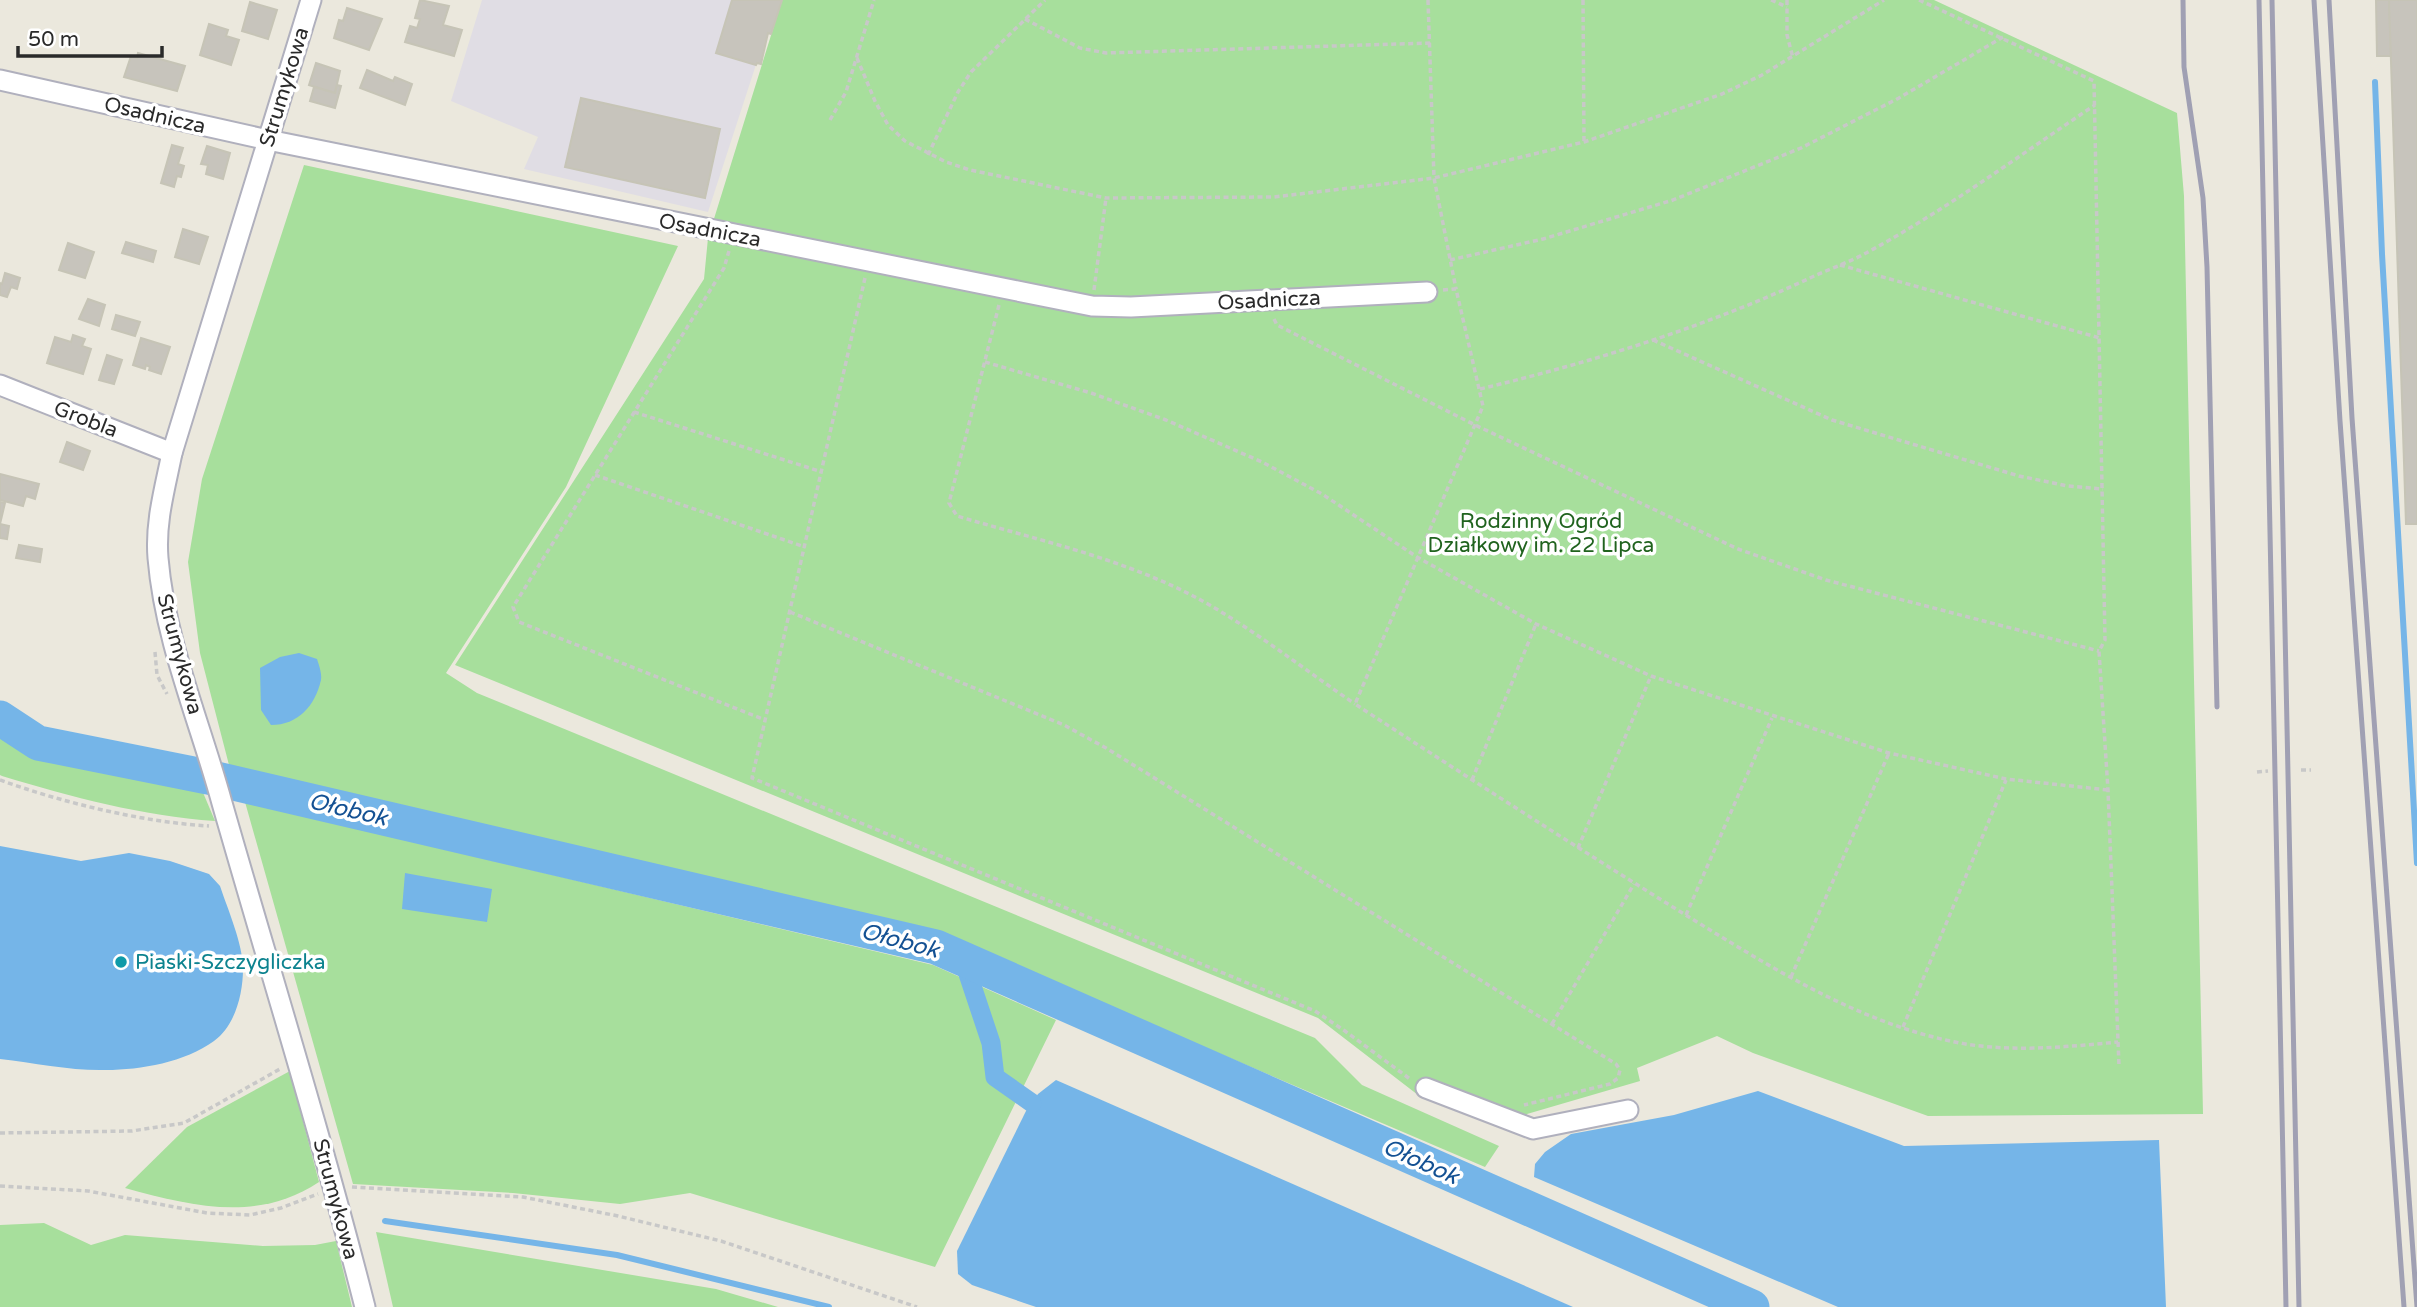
<svg xmlns="http://www.w3.org/2000/svg" width="2417" height="1307" viewBox="0 0 2417 1307" font-family="'Varela Round',sans-serif">
  <rect width="100%" height="100%" fill="#ebe8dd"/>
  <!-- industrial -->
  <path fill="#e0dde4" d="M482,0h295l-69,212 -184,-43 14,-32 -87,-36z"/>
  <!-- green -->
  <g fill="#a7df9c">
    <path d="M782,0h1152l243,113 7,83 19,918 -275,2 -175,-63 -36,-17 -80,32 3,13 -113,33 -9,21 -100,-40 -100,-77 -863,-353 249,-386 4,-41z"/>
    <path d="M304,165l374,81 -112,241 -120,186 31,20 838,345 47,47 137,61 -14,21 -557,-238 -699,-164 -29,-112 -12,-91 14,-83z"/>
    <path d="M0,728l37,23 162,32 16,38c-73,-5 -143,-24 -213,-45l-2,-1z"/>
    <path d="M245,802l688,163 123,55 -121,247 -245,-74 -70,11 -107,-11 -160,-9z"/>
    <path d="M290,1071l29,111c-61,41 -128,24 -194,6l62,-61z"/>
    <path d="M44,1223l47,22 34,-10 138,11 52,-1 21,-4 16,66h-352v-82z"/>
    <path d="M376,1232l340,57 62,18h-385z"/>
  </g>
  <!-- water -->
  <g fill="#75b5e8">
    <path d="M299,653l18,6c2,6 5,15 4,21 -6,26 -23,45 -50,45l-10,-15 -1,-42 20,-11z"/>
    <path d="M0,846l81,15 48,-8 41,8 39,13 11,12c8,24 23,58 23,83 0,25 -8,57 -29,72 -29,21 -73,29 -108,29 -34,1 -71,-7 -106,-11z"/>
    <path d="M405,873l87,16 -5,33 -85,-13z"/>
    <path d="M1056,1080l517,227h-537l-64,-22 -14,-11 -1,-23 69,-140 12,-17z"/>
    <path d="M1758,1091l146,55 255,-6 7,167h-328l-304,-130 1,-13 10,-12 26,-18 103,-19z"/>
  </g>
  <g fill="none" stroke-linecap="round" stroke-linejoin="round">
    <!-- stream -->
    <g stroke="#75b5e8" stroke-width="6">
      <path d="M2375,82l7,172 35,609"/>
      <path d="M385,1221l232,34 212,52"/>
    </g>
    <!-- canal -->
    <path stroke="#75b5e8" stroke-width="19" d="M963,959l28,84 4,34 37,26"/>
    <!-- river -->
    <path stroke="#75b5e8" stroke-width="35" d="M0,718l38,25 170,34 728,170 816,360"/>
  </g>
  <!-- building -->
  <g fill="#c7c4bc" stroke="#c6c4b6" stroke-width="2">
    <path d="M420,0l29,6 -6,19 19,5 -8,26 -49,-14 5,-16 7,2 3,-9 -5,-1z"/>
    <path d="M732,0h50l-11,34 -3,-1 -7,31 -4,-1 -1,2 -40,-12z"/>
    <path d="M2376,0h13l2,56h-14z"/>
    <path d="M2389,0h28v524h-11z"/>
    <path d="M250,2l27,8 -9,29 -26,-8z"/>
    <path d="M347,8l35,11 -13,31 -35,-12 5,-18 4,1z"/>
    <path d="M209,24l19,6 -2,6 13,4 -8,25 -31,-10z"/>
    <path d="M138,53l47,13 -8,25 -53,-14 7,-21 6,2z"/>
    <path d="M316,63l24,8 -5,22 -26,-8z"/>
    <path d="M367,70l26,11 2,-4 17,7 -7,21 -45,-17z"/>
    <path d="M337,85l4,1 -6,22 -25,-7 4,-14 21,6z"/>
    <path d="M581,98l139,31 -15,69 -140,-31z"/>
    <path d="M172,145l11,3 -5,16 6,2 -3,11 -4,-1 -3,11 -13,-4z"/>
    <path d="M207,146l23,7 -7,26 -17,-5 2,-9 -7,-1z"/>
    <path d="M183,229l25,8 -9,27 -24,-7z"/>
    <path d="M126,242l30,9 -3,11 -31,-9z"/>
    <path d="M68,243l26,9 -9,26 -26,-8z"/>
    <path d="M5,273l15,5 -3,11 -6,-2 -4,10 -7,-2v-12l2,1z"/>
    <path d="M88,299l17,6 -6,21 -20,-7z"/>
    <path d="M116,315l24,7 -5,14 -23,-7z"/>
    <path d="M73,335l12,4 -3,7 9,3 -8,25 -36,-11 8,-26 16,5z"/>
    <path d="M141,338l29,9 -9,27 -12,-4 1,-3 -4,-2 -1,4 -12,-4z"/>
    <path d="M107,355l15,5 -8,24 -15,-4z"/>
    <path d="M67,442l23,9 -7,19 -23,-8z"/>
    <path d="M0,474l39,10 -4,15 -9,-3 -3,10 -23,-6z"/>
    <path d="M0,502l5,1 -5,21 9,2 -2,13 -7,-1z"/>
    <path d="M19,545l23,4 -2,13 -24,-4z"/>
  </g>
  <g fill="none" stroke-linecap="round" stroke-linejoin="round">
    <defs>
      <g id="minor">
        <path d="M311,0l-139,453c-7,35 -17,69 -14,105 7,84 42,164 64,245 48,168 100,335 143,504"/>
        <path d="M0,80l268,60 824,166 39,1 296,-15"/>
        <path d="M0,385l172,68"/>
        <path d="M1426,1088l107,41 95,-19"/>
      </g>
    </defs>
    <!-- minor casing -->
    <use href="#minor" stroke="#b0b0bd" stroke-width="23"/>
    <!-- path -->
    <g stroke="#c8c8c8" stroke-width="3.5" stroke-dasharray="5 3.5" stroke-linecap="butt">
      <path d="M1428,0l6,178 22,111"/>
      <path d="M1583,0l1,142"/>
      <path d="M1771,0l16,7"/>
      <path d="M1787,0v35l6,23"/>
      <path d="M1919,0l175,81 11,559 -6,11 9,139 11,276"/>
      <path d="M1025,19l55,29 26,5 324,-10"/>
      <path d="M857,58l18,43 13,24 17,16 41,21 24,8 136,28 168,-1 160,-19 150,-36 138,-48 40,-19 122,-75"/>
      <path d="M830,120l16,-28 28,-92"/>
      <path d="M928,155l30,-63 13,-20 74,-72"/>
      <path d="M729,251l-5,17 -211,339 6,15 246,98"/>
      <path d="M1450,260l93,-21 130,-39 128,-52 98,-50 104,-61"/>
      <path d="M1840,265l260,73"/>
      <path d="M865,278l-113,500 563,233 30,20 65,48"/>
      <path d="M1094,290l12,-92"/>
      <path d="M1443,290l13,-1 27,117 -128,298c109,71 218,141 329,210 85,52 172,108 271,128 53,11 109,5 163,0"/>
      <path d="M999,305l-50,198 8,13c87,26 178,45 256,91 49,29 95,65 142,97"/>
      <path d="M1274,319l3,6 198,100 263,124 88,31 273,71"/>
      <path d="M1653,340l179,80 187,56 49,10 35,3"/>
      <path d="M985,362l106,31 75,27 96,42 60,32 95,63 119,67 115,52 238,77 117,26 102,11"/>
      <path d="M1480,389c113,-27 225,-62 330,-111 19,-9 40,-16 58,-26 79,-43 152,-97 227,-147"/>
      <path d="M634,412l188,60"/>
      <path d="M595,475l210,72"/>
      <path d="M790,612l274,113 42,23 510,316 4,6 -2,8 -8,6 -86,21"/>
      <path d="M155,652l2,23 10,19"/>
      <path d="M2301,770h10"/>
      <path d="M2257,772l11,-1"/>
      <path d="M0,780c64,23 142,42 209,46"/>
      <path d="M1472,780l64,-156"/>
      <path d="M1578,848l73,-172"/>
      <path d="M1686,915l86,-197"/>
      <path d="M1791,977l98,-224"/>
      <path d="M1552,1024l82,-140"/>
      <path d="M1903,1027l103,-247"/>
      <path d="M0,1133l132,-2 52,-8 96,-54"/>
      <path d="M0,1186l88,5 119,22 43,2 31,-7 37,-14"/>
      <path d="M352,1187l171,10 95,19 103,25 196,66"/>
    </g>
    <!-- minor -->
    <use href="#minor" stroke="#fff" stroke-width="19"/>
    <!-- rail -->
    <g stroke="#a0a0b3" stroke-width="5">
      <path d="M2183,0l1,67 19,131 4,69 10,440"/>
      <path d="M2259,0l27,1307"/>
      <path d="M2272,0l27,1307"/>
      <path d="M2314,0l26,421 64,886"/>
      <path d="M2329,0l23,418 65,889"/>
    </g>
  </g>
  <!-- markers -->
  <circle fill="#0f9aa8" stroke="#fff" stroke-width="2.5" cx="121" cy="962" r="7"/>
  <g text-anchor="middle" stroke-width="7" stroke-linejoin="round" paint-order="stroke">
    <!-- street labels -->
    <g font-size="21" fill="#2a2a2a" stroke="#fff">
      <text transform="translate(284 87) rotate(-73)" y="7">Strumykowa</text>
      <text transform="translate(155 115) rotate(13)" y="7">Osadnicza</text>
      <text transform="translate(710 230) rotate(11)" y="7">Osadnicza</text>
      <text transform="translate(1269 300) rotate(-3)" y="7">Osadnicza</text>
      <text transform="translate(86 419) rotate(21)" y="7">Grobla</text>
      <text transform="translate(180 654) rotate(75)" y="7">Strumykowa</text>
      <text transform="translate(336 1199) rotate(75)" y="7">Strumykowa</text>
    </g>
    <!-- park labels -->
    <g font-size="21" fill="#20631e" stroke="#fff">
      <text x="1541" y="528">Rodzinny Ogród<tspan x="1541" dy="24">Działkowy im. 22 Lipca</tspan></text>
    </g>
    <!-- culture labels -->
    <g font-size="21" fill="#0d838f" stroke="#fff" text-anchor="start">
      <text x="135" y="969">Piaski-Szczygliczka</text>
    </g>
    <!-- water labels -->
    <g font-size="23" font-style="italic" fill="#145193" stroke="#fff">
      <text transform="translate(348 809) rotate(13)" y="8">Ołobok</text>
      <text transform="translate(900 940) rotate(15)" y="8">Ołobok</text>
      <text transform="translate(1421 1161) rotate(24)" y="8">Ołobok</text>
    </g>
  </g>
  <!-- scale -->
  <path d="M18 46v10h144v-10" fill="none" stroke="#2a2a2a" stroke-width="3.5"/>
  <text x="28" y="46" font-size="21" fill="#2a2a2a" stroke="#ffffff" stroke-width="5" paint-order="stroke">50 m</text>
</svg>
